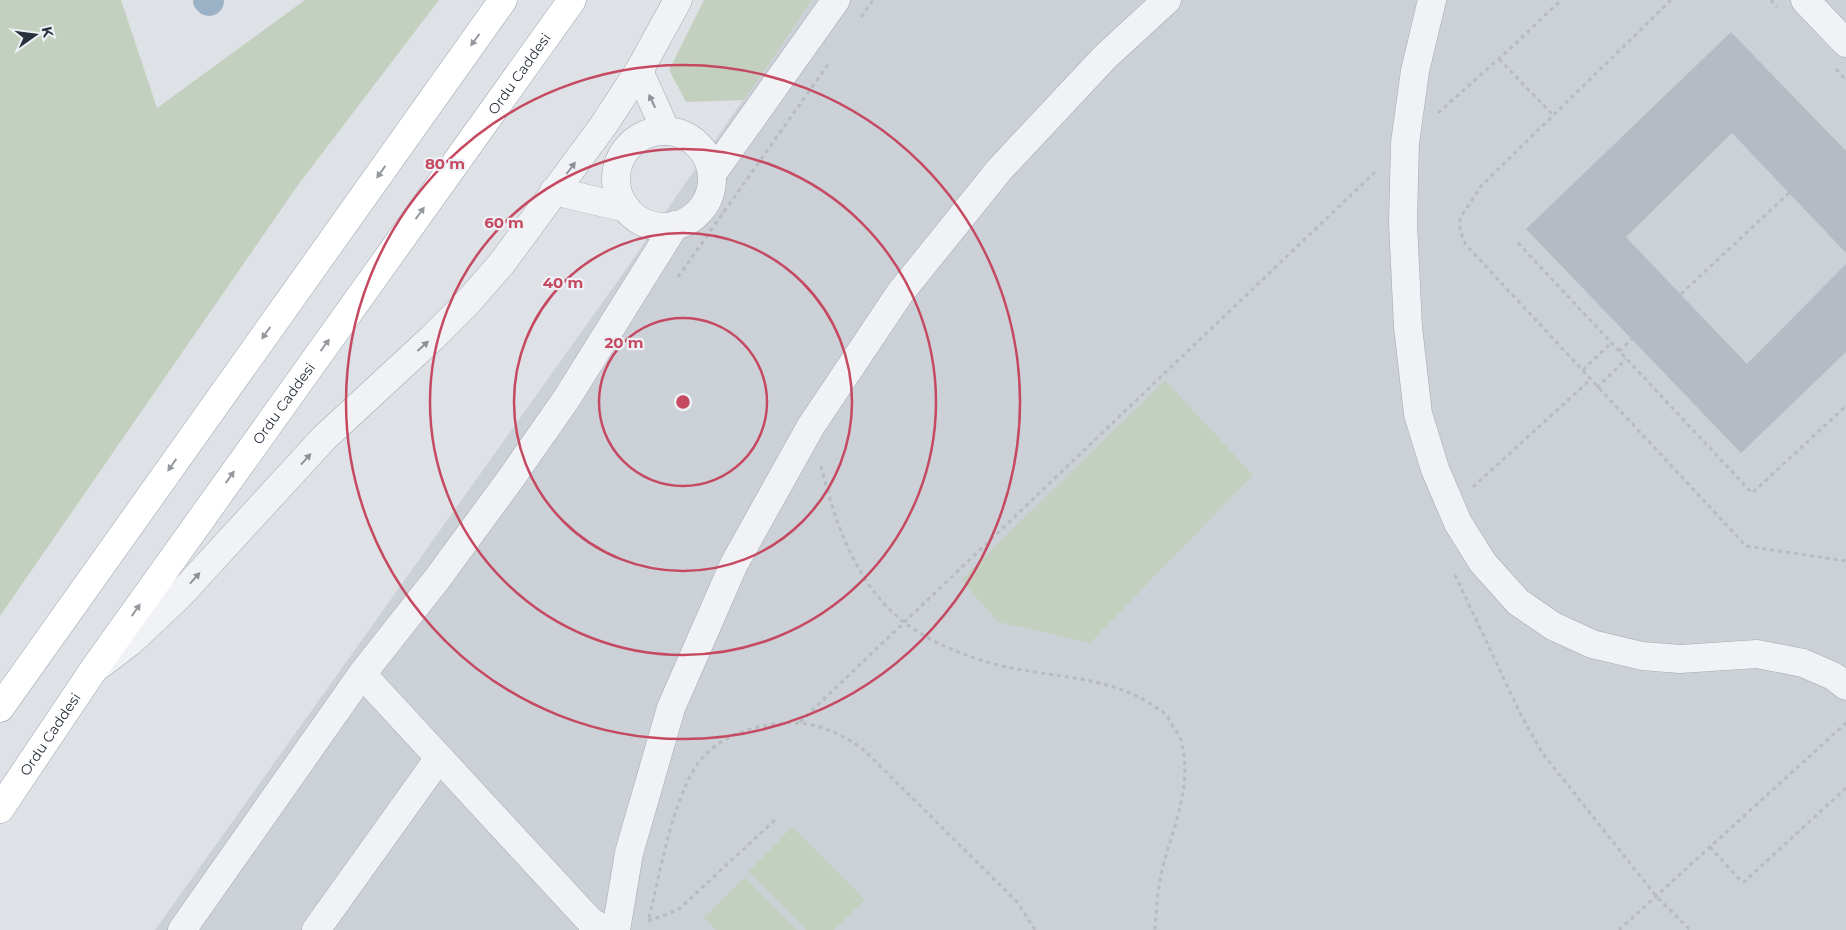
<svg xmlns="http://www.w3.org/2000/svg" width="1846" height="930" viewBox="0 0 1846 930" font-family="Montserrat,sans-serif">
  <rect width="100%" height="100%" fill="#dee1e6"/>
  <!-- built -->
  <path fill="#ccd1d8" d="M812,0h1034v930h-1691l460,-645z"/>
  <!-- green -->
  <g fill="#c4d0bf">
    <path d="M0,0h121l36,108 148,-108h134l-141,185 -298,431z"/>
    <path d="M704,0h108l-68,100 -58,2 -17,-32z"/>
    <path d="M1165,380l88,95 -163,168 -92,-21 -37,-42z"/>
    <path d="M792,827l73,73 -31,30h-28l-57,-59z"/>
    <path d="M745,877l52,53h-81l-12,-12z"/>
  </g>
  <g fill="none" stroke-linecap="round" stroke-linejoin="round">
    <!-- canal -->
    <path stroke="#9bb1c5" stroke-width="30" d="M208,0l1,1"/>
  </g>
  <!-- building -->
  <path fill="#b5bbc3" d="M1731,32l115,119v102l-114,-120 -106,104 121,127 99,-100v88l-105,101 -215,-224z"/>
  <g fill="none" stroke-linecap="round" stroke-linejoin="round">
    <defs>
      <g id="minor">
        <path d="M1432,0l-17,71 -10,72 -2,80 5,104 10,87 17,55 23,54 25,40 35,39 35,24 39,18 50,12 38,3 77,-5 46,9 30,13 13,10"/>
        <path d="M1805,0l41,43"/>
        <path d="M639,71l27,60"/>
        <circle cx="664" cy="179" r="48"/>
        <path d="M712,174l124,-174"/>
        <path d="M554,191l72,17"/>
        <path d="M100,665l30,-23 49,-46 145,-158 108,-100 36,-36 34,-39 101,-137 36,-55 39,-71"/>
        <path d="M362,674l228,247 15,9"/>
        <path d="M182,930l180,-256 75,-95 72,-98 58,-83 108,-173"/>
        <path d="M316,930l123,-172"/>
        <path d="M616,930l13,-77 42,-145 63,-144 77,-138 89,-133 100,-124 105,-112 62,-57"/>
      </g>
      <g id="major">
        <path d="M0,708l503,-708"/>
        <path id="s1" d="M0,809l94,-140 478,-669"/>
      </g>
    </defs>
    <!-- minor casing -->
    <use href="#minor" stroke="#a4a8b0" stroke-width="29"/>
    <!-- major casing -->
    <use href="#major" stroke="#9ea6b1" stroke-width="29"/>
    <!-- path -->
    <g stroke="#b8bcc1" stroke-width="3" stroke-dasharray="4 4" stroke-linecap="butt">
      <path d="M1671,0l-189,185 -22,33v13l6,14 280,301 100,15"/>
      <path d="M1771,0l6,7"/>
      <path d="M861,17l12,-17"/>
      <path d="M1499,59l54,56"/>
      <path d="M1836,69l10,11"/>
      <path d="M1438,113l75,-67 48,-46"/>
      <path d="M709,203l14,10"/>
      <path d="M1518,243l234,250 94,-87"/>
      <path d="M678,277l151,-214"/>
      <path d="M1681,294l108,-101"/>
      <path d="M1619,351l13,-12"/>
      <path d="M1583,370l28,-27"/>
      <path d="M1597,388l29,-29"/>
      <path d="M821,466c14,57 35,119 84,157 27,20 57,32 89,41 53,14 113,10 160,42 4,3 9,5 12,9 3,3 5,9 8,13 3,4 6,8 7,13 12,43 -7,84 -18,125 -5,20 -7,43 -8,64"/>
      <path d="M1473,487l118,-108"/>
      <path d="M1455,575l66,140 22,39 113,142 34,34"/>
      <path d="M800,722l575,-550"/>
      <path d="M1710,847l31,34 3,1 102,-94"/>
      <path d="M649,918c11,-44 25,-130 55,-162 17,-18 40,-27 64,-31 37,-7 66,3 96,25l154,153 17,27"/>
      <path d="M648,921l30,-11 98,-91"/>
      <path d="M1619,930l227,-207"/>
    </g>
    <!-- minor -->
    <use href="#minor" stroke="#f0f2f5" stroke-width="28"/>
    <!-- major -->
    <use href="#major" stroke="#fff" stroke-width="28"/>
  </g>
  <!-- one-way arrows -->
  <defs><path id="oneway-solid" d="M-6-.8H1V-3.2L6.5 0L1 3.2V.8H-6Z" transform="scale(1.25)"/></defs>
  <g fill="#94989e">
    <use href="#oneway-solid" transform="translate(475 40) rotate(126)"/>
    <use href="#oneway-solid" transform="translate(381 172) rotate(125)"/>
    <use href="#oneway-solid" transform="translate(420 213) rotate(-54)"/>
    <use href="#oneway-solid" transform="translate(266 333) rotate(125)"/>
    <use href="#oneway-solid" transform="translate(325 345) rotate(-54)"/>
    <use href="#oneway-solid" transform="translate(172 465) rotate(125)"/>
    <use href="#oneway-solid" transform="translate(230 477) rotate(-55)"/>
    <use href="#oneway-solid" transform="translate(136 610) rotate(-55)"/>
  </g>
  <g fill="#8c9198">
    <use href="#oneway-solid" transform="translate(652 101) rotate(-115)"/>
    <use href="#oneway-solid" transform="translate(571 168) rotate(-53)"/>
    <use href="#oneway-solid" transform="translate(423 346) rotate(-42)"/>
    <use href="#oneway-solid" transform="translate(306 459) rotate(-48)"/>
    <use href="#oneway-solid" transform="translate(195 578) rotate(-48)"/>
  </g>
  <!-- distance rings -->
  <g fill="none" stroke="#c54961" stroke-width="2.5">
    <circle cx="683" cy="402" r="84"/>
    <circle cx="683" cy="402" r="169"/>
    <circle cx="683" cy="402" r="253"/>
    <circle cx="683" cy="402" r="337"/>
  </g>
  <g text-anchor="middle" stroke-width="4.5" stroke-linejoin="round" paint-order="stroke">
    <!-- street labels -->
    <g font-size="14" fill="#28303c" stroke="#edf0f4">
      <text dy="5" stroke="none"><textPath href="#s1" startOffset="900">Ordu Caddesi</textPath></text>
      <text dy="5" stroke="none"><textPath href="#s1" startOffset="495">Ordu Caddesi</textPath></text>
      <text dy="5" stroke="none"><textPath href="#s1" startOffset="90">Ordu Caddesi</textPath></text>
    </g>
  </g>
  <circle cx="683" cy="402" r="8" fill="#c54961" stroke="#edf0f4" stroke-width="2.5"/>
  <g font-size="15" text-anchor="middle" font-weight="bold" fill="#c54961" stroke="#edf0f4" stroke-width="4.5" stroke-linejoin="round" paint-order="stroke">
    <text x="445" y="169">80 m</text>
    <text x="504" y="228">60 m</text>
    <text x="563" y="288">40 m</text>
    <text x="624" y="348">20 m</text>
  </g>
  <!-- north arrow -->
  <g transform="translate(35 35) rotate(76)" stroke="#edf0f4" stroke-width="4" paint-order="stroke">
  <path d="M0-4L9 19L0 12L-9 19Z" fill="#28303c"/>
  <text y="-8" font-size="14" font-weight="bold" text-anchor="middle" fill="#28303c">K</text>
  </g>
</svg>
